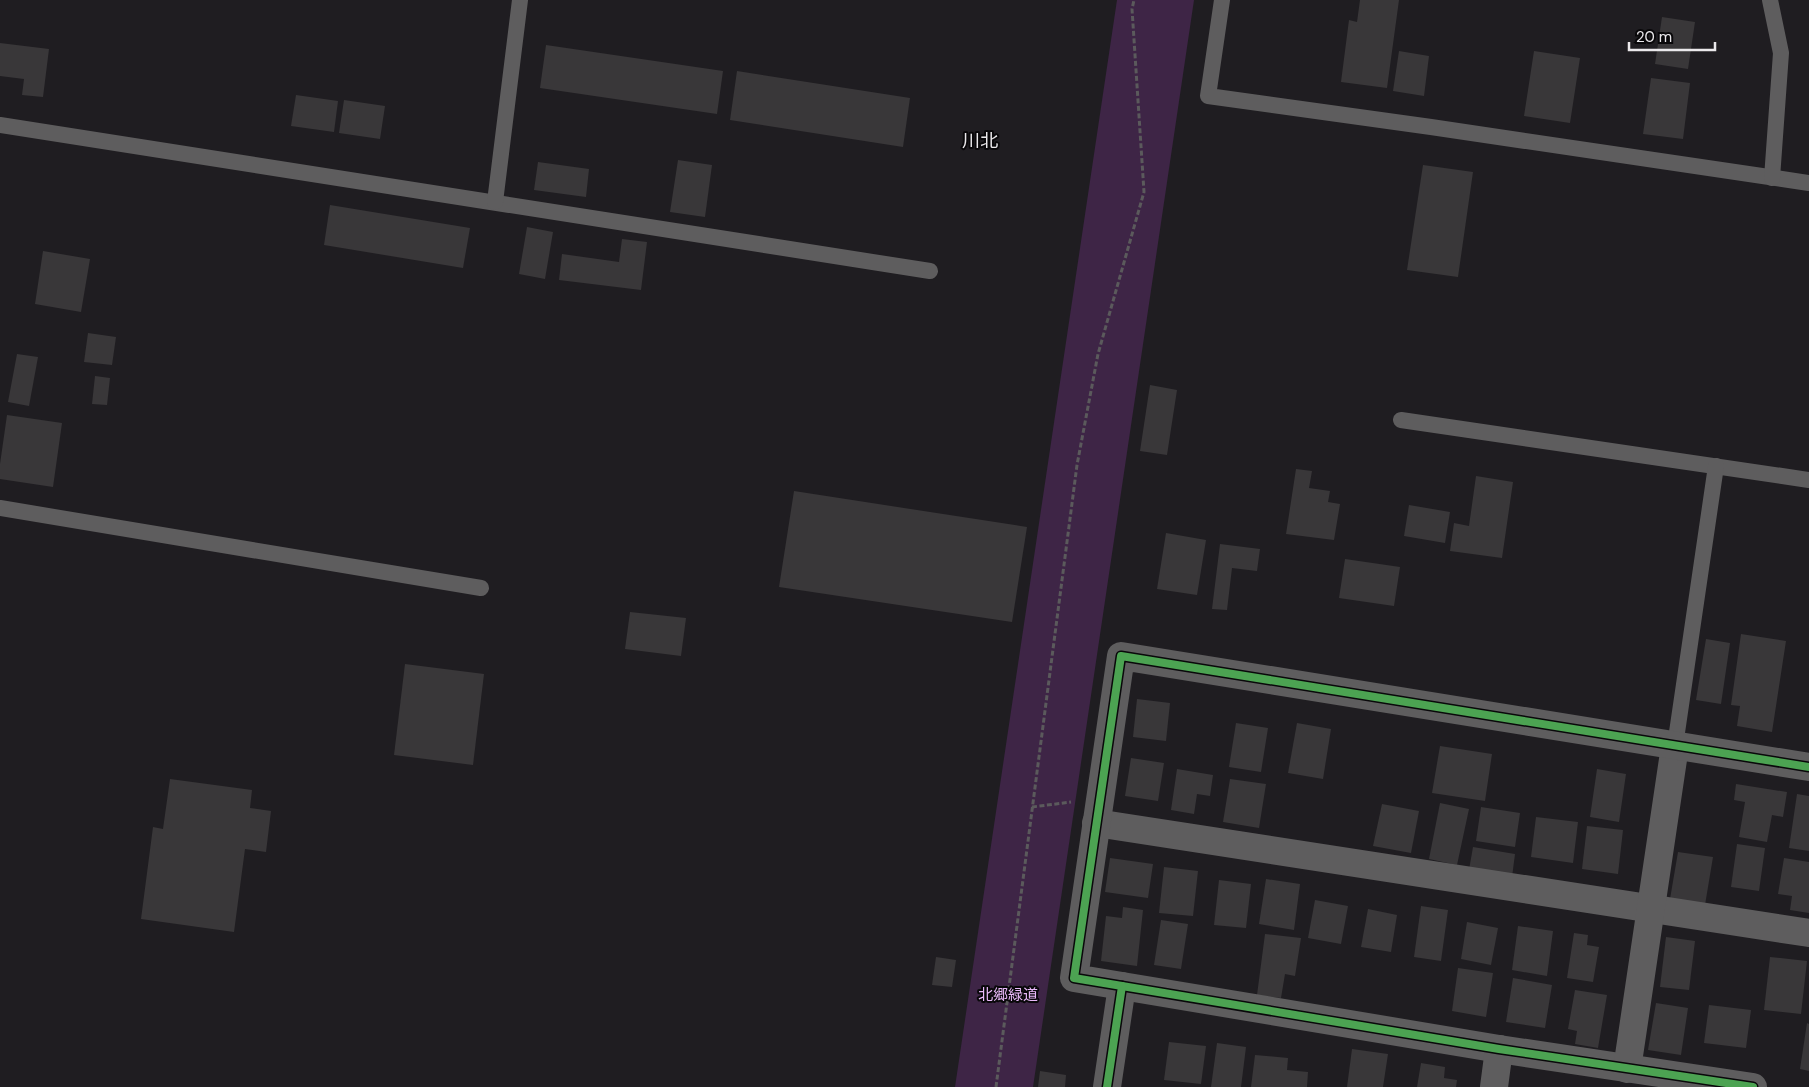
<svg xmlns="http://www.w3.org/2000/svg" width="1809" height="1087" viewBox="0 0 1809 1087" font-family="'DM Sans','Noto Sans JP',sans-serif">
  <rect width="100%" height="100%" fill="#1f1d21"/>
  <!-- green -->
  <path fill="#3e2546" d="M1117,0h77l-161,1087h-78z"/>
  <!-- building -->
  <g fill="#393739">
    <path d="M1360,0h39l-12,88 -46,-6 8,-62 8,2z"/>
    <path d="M1662,17l33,5 -7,47 -33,-5z"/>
    <path d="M0,43l49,6 -6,48 -21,-2 2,-16 -24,-3z"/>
    <path d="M546,45l177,26 -6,43 -177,-26z"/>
    <path d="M1399,51l30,5 -5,40 -31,-5z"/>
    <path d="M1534,51l46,7 -10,65 -46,-7z"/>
    <path d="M737,71l173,27 -7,49 -173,-27z"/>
    <path d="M1651,78l39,5 -7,56 -40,-5z"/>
    <path d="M296,95l42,6 -4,31 -43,-6z"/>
    <path d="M344,100l41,6 -5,33 -41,-6z"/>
    <path d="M678,160l34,5 -7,52 -35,-5z"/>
    <path d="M538,162l51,7 -3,28 -52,-7z"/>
    <path d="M1423,165l50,7 -15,105 -51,-7z"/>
    <path d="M330,205l140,23 -7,40 -139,-23z"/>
    <path d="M527,227l26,5 -8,47 -26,-5z"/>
    <path d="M622,239l25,3 -6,48 -82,-10 3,-26 57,8z"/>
    <path d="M43,251l47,8 -9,53 -46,-8z"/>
    <path d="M88,333l28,4 -4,28 -28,-3z"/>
    <path d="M17,354l21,3 -9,49 -21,-4z"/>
    <path d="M95,376l15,2 -3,27 -15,-1z"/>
    <path d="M1150,385l27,5 -10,65 -27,-4z"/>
    <path d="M7,415l55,8 -9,64 -53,-8v-15z"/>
    <path d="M1296,469l16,2 -3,17 21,3 -2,11 12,2 -6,36 -48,-6z"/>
    <path d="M1476,476l37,6 -11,76 -52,-7 4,-28 15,3z"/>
    <path d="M794,491l233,36 -15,95 -233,-35z"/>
    <path d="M1409,505l41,7 -5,31 -41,-7z"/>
    <path d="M1166,533l40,7 -9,55 -40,-6z"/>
    <path d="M1220,544l40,5 -3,22 -25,-3 -5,42 -15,-1z"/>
    <path d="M1345,559l55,8 -6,39 -55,-8z"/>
    <path d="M630,612l56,6 -5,38 -56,-7z"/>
    <path d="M1741,634l45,7 -14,91 -35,-6 3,-20 -9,-1z"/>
    <path d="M1706,639l24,4 -9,61 -25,-4z"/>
    <path d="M405,664l79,10 -11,91 -79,-10z"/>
    <path d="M1137,699l33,4 -4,38 -33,-4z"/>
    <path d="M1236,723l32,5 -7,44 -32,-5z"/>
    <path d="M1297,723l34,6 -8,50 -35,-6z"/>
    <path d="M1440,746l52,8 -7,47 -53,-8z"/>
    <path d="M1131,758l33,5 -6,38 -33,-5z"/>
    <path d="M1177,769l36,6 -3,21 -13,-2 -3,20 -23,-4z"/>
    <path d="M1597,769l29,5 -7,48 -29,-5z"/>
    <path d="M170,779l82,11 -2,18 21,3 -5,41 -21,-3 -11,83 -93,-13 12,-92 10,2z"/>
    <path d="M1230,779l36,5 -7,44 -36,-6z"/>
    <path d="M1736,784l51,8 -4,25 -11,-2 -5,27 -28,-5 6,-35 -11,-2z"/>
    <path d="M1797,794l12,2v55l-20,-3z"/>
    <path d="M1440,803l29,6 -12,56 -28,-6z"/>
    <path d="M1382,804l37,7 -8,42 -38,-7z"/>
    <path d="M1481,807l39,6 -5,34 -39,-6z"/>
    <path d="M1536,817l42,5 -5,41 -42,-6z"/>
    <path d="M1587,826l36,4 -5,44 -36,-5z"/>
    <path d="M1737,844l28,4 -6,43 -28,-4z"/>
    <path d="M1473,847l42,7 -3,23 -43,-7z"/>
    <path d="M1678,852l35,5 -8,48 -35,-6z"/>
    <path d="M1110,858l43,6 -5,34 -43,-6z"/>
    <path d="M1784,858l25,4v51l-19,-3 2,-14 -14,-2z"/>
    <path d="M1164,867l34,4 -5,45 -34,-3z"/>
    <path d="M1266,879l34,5 -6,46 -35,-6z"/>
    <path d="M1219,880l32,4 -5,44 -32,-3z"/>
    <path d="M1315,900l33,6 -7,38 -33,-6z"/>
    <path d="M1421,906l27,4 -7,51 -27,-4z"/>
    <path d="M1123,907l20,3 -6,56 -36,-5 5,-45 16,2z"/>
    <path d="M1368,909l29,6 -6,37 -30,-5z"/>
    <path d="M1161,920l27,4 -7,45 -27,-4z"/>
    <path d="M1467,922l31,6 -7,37 -30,-6z"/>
    <path d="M1518,926l35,5 -6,45 -35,-6z"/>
    <path d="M1574,933l14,2 -1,10 12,2 -6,35 -26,-4z"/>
    <path d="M1265,934l36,4 -6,38 -10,-2 -4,24 -24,-3z"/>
    <path d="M1666,937l29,4 -6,49 -29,-3z"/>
    <path d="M936,957l20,3 -4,27 -20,-2z"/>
    <path d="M1770,957l37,4 -6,53 -37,-4z"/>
    <path d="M1458,968l35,5 -7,44 -34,-6z"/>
    <path d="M1513,978l39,7 -7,43 -39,-6z"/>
    <path d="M1575,990l32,5 -9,53 -23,-4 2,-13 -9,-2z"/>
    <path d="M1656,1003l32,5 -7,47 -33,-5z"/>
    <path d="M1709,1005l42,5 -5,38 -42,-5z"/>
    <path d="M1807,1023l2,1v47l-9,-2z"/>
    <path d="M1169,1042l37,4 -5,38 -37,-4z"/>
    <path d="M1217,1043l29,4 -5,40h-30z"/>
    <path d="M1352,1049l36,5 -5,33h-36z"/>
    <path d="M1255,1055l33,3 -1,12 21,2 -1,15h-56z"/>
    <path d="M1421,1063l24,4 -1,11 13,2 -1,7h-39z"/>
    <path d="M1040,1071l26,4 -1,12h-27z"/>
  </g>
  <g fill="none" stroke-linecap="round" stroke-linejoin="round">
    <!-- path -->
    <g stroke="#5b5a5c" stroke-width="3" stroke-dasharray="5 2.5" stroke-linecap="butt">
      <path d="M1032,807l39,-5"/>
      <path d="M996,1087l81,-622 21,-111 46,-162 -12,-183 2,-9"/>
    </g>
    <!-- lane -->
    <g stroke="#5e5d5e" stroke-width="16">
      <path d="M1222,0l-14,96 223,31 378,56"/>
      <path d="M1770,0l11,53 -9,125"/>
      <path d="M0,125l930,146"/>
      <path d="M495,202l25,-202"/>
      <path d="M1401,420l408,60"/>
      <path d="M0,508l481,80"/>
      <path d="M1675,746l41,-280"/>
    </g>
    <!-- street -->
    <g stroke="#5e5d5e" stroke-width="28">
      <path d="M1096,823l713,110"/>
      <path d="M1122,986l377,63 254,38"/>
      <path d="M1627,1069l48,-323"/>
      <path d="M1107,1087l15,-101 -48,-8 47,-322 688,111"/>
      <path d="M1494,1087l5,-38"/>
    </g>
    <defs>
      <g id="cycleway">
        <path d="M1122,986l377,63 254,38"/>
        <path d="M1107,1087l15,-101 -48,-8 47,-322 688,111"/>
      </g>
    </defs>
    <!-- cycleway casing -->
    <use href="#cycleway" stroke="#09080a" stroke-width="11"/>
    <!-- cycleway -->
    <use href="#cycleway" stroke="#4ca352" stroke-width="8"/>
  </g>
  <g text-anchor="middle" stroke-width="4" stroke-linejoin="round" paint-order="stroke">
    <!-- park labels -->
    <g font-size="15" fill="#eabafa" stroke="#09080a">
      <text x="1008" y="1000">北郷緑道</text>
    </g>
    <!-- quarter labels -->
    <g font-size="18" fill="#ebe9ec" stroke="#09080a">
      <text x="980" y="147">川北</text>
    </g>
  </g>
  <!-- scale -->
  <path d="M1629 42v8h86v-8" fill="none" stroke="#ebe9ec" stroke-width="2.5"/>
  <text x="1636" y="42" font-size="15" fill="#ebe9ec" stroke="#09080a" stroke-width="4" paint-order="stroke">20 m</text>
</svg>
